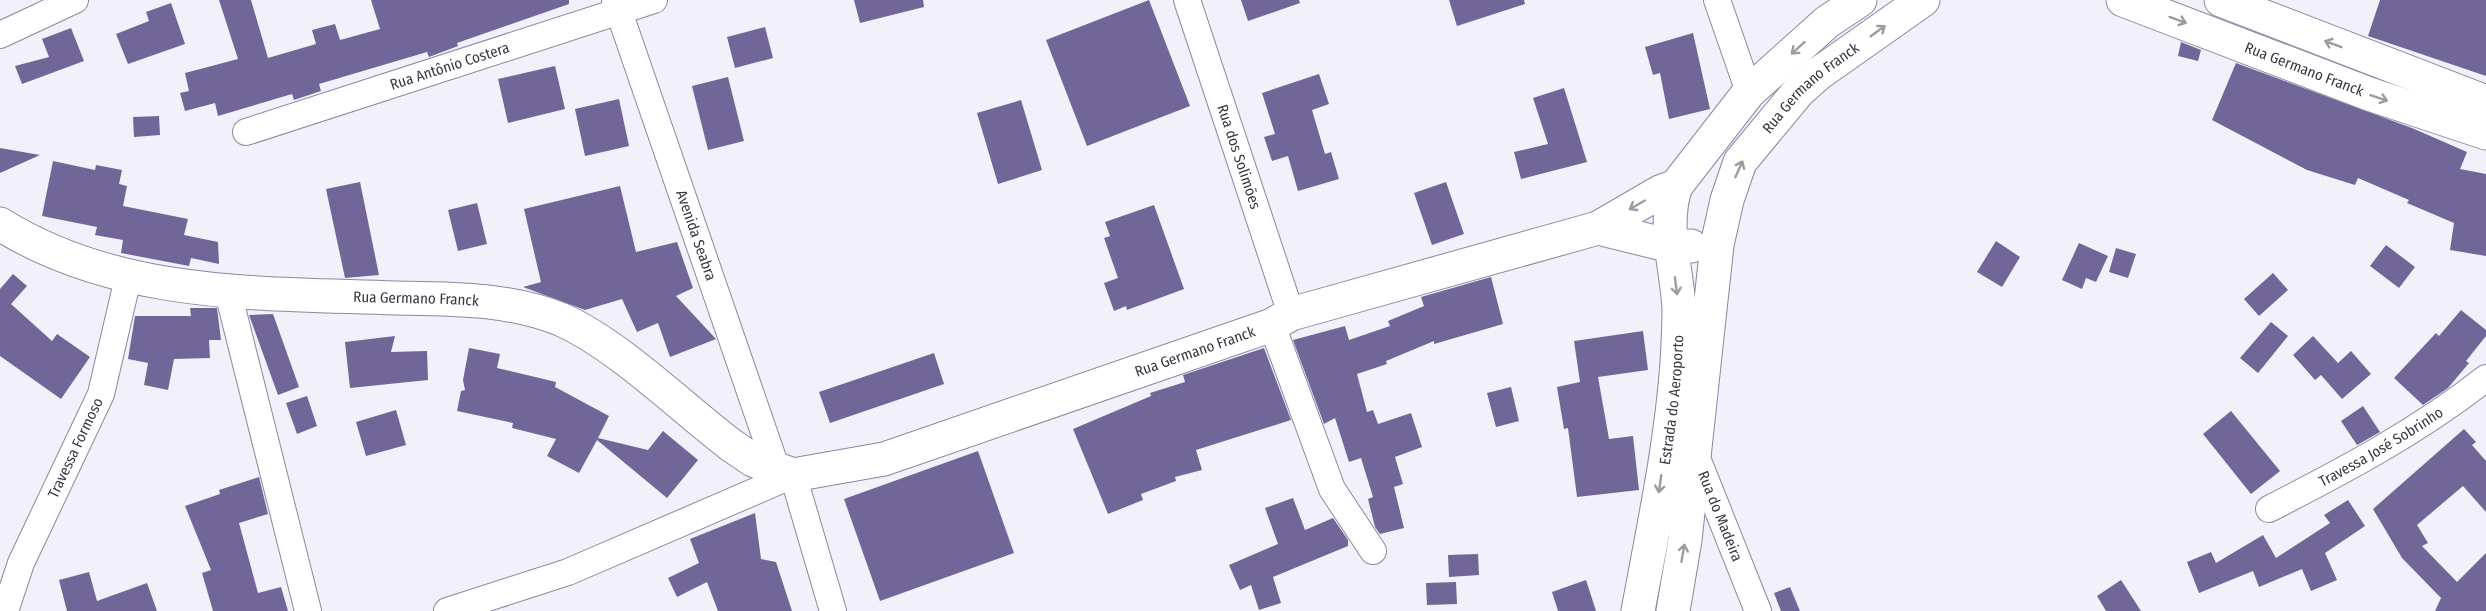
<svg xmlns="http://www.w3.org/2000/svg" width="2486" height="611" viewBox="0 0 2486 611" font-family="'Fira Sans Condensed',sans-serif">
  <rect width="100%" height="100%" fill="#f1f0fb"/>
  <!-- building -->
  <g fill="#706798">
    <path d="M219,0h32l17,58 48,-14 -4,-14 23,-6 5,16 40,-11 -9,-29h198v4l-112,39 1,3 -29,11 -2,-5 -108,32 2,7 -27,9 -2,-6 -74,22 -3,-13 -30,8 -5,-18 9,-2 -4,-18 53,-14z"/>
    <path d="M854,0h69l1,7 -64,16z"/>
    <path d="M1149,0l41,106 -103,40 -41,-106z"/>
    <path d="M1241,0h58l1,3 -52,18z"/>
    <path d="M1449,0h75l1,4 -68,22z"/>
    <path d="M2380,0h106v76l-118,-40z"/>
    <path d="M171,3l14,41 -57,20 -12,-30 33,-13 -3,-9z"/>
    <path d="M765,27l8,31 -38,10 -8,-31z"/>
    <path d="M71,28l13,33 -62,23 -7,-18 34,-9 -7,-18z"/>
    <path d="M1693,33l17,76 -41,10 -9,-46 -7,2 -8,-28z"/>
    <path d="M2181,42l20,8 -3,11 -20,-5z"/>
    <path d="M2236,63l176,65 55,24 -7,17 26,5v82l-36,-6 4,-27 -47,-20 2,-3 -51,-22 -3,7 -48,-15 -95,-50z"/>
    <path d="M555,66l10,43 -57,14 -10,-44z"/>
    <path d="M1319,74l10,30 -17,6 13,44 6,-2 8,27 -41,12 -10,-35 -16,5 -8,-24 11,-3 -13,-41z"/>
    <path d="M728,77l16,64 -36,9 -16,-64z"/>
    <path d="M1564,88l23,74 -66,17 -7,-27 34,-8 -15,-46z"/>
    <path d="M619,99l10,47 -44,10 -10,-47z"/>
    <path d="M1021,100l21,70 -44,14 -21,-71z"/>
    <path d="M159,116l1,19 -26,2 -1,-20z"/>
    <path d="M0,148l40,7 -40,18z"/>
    <path d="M53,161l42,9 1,-5 26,5 -3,14 8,2 -4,20 65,13 -4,16 34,7 1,22 -28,-6 -2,8 -68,-13 2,-13 -28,-5 2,-8 -55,-11z"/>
    <path d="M360,182l19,93 -34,3 -19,-89z"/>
    <path d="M1446,182l18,52 -32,11 -18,-52z"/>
    <path d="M620,186l16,66 41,-10 16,46 -17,8 40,43 -46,18 -12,-34 -21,9 -15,-33 -37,11 -62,-23 18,-5 -17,-73z"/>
    <path d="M477,203l10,41 -29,7 -10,-41z"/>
    <path d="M1154,205l30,84 -57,21 -1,-4 -12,5 -10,-28 14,-5 -14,-40 6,-2 -5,-14z"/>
    <path d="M1996,241l24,16 -18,30 -25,-15z"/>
    <path d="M2079,243l29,13 -12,26 -10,-4 -4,11 -20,-9z"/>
    <path d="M2386,245l29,22 -16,21 -29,-22z"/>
    <path d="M2116,248l20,6 -8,24 -19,-6z"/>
    <path d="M2273,273l15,17 -29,26 -15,-17z"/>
    <path d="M13,274l14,12 -16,18 41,37 5,-7 33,23 -29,42 -61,-43v-67z"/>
    <path d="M1491,277l12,47 -69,20v-3l-48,20 1,3 -30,10 10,38 6,-2 5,14 33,-11 11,34 -27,10 8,27 -9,3 10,41 -24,6 -5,-7 -7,-28 5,-2 -12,-39 -12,4 -14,-44 -11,6 -31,-84 52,-14 4,14 41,-14 -2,-5 36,-15 -3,-9z"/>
    <path d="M190,308h27l4,32h-12l1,18 -36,1 -6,31 -24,-5 4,-22 -20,-4 7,-43h56z"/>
    <path d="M2461,310l25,20v6l-20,25 3,2 -21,25 -25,17 -29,-27 42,-45 3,3z"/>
    <path d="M273,314l26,73 -21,8 -29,-80z"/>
    <path d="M2271,322l17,14 -30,37 -18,-15z"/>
    <path d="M1643,331l5,39 -50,7 11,62 24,-3 6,54 -62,7 -9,-69 -4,1 -7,-42 23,-5 -6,-41z"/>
    <path d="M395,336l-4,16 36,-1 1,29 -78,8 -5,-46z"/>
    <path d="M2313,336l25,27 13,-12 20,23 -29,25 -21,-24 -6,5 -22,-25z"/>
    <path d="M469,348l31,6 -3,14 59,14 -1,5 54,29 -11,22 50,12 15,-19 35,29 -31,38 -70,-58 -18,33 -32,-17 9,-17 -44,-11 1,-5 -56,-12 4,-20 4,-1 -2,-10z"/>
    <path d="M1264,348l27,72 -95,30 6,20 -27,7 1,4 -35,13 2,6 -35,14 -35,-85 78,-33 -1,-3 35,-11 -2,-7z"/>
    <path d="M934,353l10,31 -114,39 -11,-31z"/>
    <path d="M1511,387l8,34 -23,6 -9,-34z"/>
    <path d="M307,396l10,30 -20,8 -11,-31z"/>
    <path d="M2363,406l17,26 -23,13 -16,-24z"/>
    <path d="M396,410l10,35 -40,11 -10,-34z"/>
    <path d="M2231,411l49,60 -29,23 -48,-60z"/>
    <path d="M2464,429l12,13 -4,3 14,16v51l-23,-26 -46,39 11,18 -6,3 35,36 29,-29v58h-51l6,-13 -39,-40 -29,-49z"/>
    <path d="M978,451l36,102 -134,48 -36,-102z"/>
    <path d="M259,477l9,37 -29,9 19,70 23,-6 7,24h-75l-11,-38 9,-3 -26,-64 35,-12 -1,-4z"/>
    <path d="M1293,498l12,32 28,-12 15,22v6l-75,31 8,26 -22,7 -8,-25 -11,5 -11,-25 49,-21 -13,-36z"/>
    <path d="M2348,500l17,26 -40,27 12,27 -26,11 -9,-22 -43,18 -6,-16 -54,22 -12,-31 24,-10 5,11 47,-28 13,23 54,-35 -6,-8z"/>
    <path d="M755,513l6,46 15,3 16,49h-74l-11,-29 -30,15 -9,-19 31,-15 -9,-24z"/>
    <path d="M1478,554l1,21 -30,2 -1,-22z"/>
    <path d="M89,572l8,29 50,-18 10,28h-90l-8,-31z"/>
    <path d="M1586,580l10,31h-38l-6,-19z"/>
    <path d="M2121,580l20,31h-35l-9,-15z"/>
    <path d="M1456,582l1,22 -30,1 -1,-22z"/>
    <path d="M1790,587l10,24h-19l-7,-18z"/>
  </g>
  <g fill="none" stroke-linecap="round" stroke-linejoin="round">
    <defs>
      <g id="street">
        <path id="s1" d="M615,0l162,470"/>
        <path id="s2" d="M1187,0l104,314"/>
        <path d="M1717,0l32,92"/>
        <path d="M0,35l75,-35"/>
        <path id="s3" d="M246,132l408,-132"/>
        <path d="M228,292l80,319"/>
        <path d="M1272,325l60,164 41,62"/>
        <path id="s4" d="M1695,453l63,158"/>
        <path id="s5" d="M2269,509c76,-39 150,-78 217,-131"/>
        <path id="s6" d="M5,611l16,-48 80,-169 27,-116"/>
        <path d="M447,611l121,-39 225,-97 40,136"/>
      </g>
      <g id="secondary">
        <path id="s7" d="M2123,0l246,94 117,39"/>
        <path d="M2221,0l265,102"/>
        <path id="s8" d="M0,224c118,74 260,69 395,74 55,1 112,0 165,21 56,24 121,88 171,126l22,15 40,15 91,-16 388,-134 19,-11 307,-86 62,-36 16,-6 73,-94 78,-70 33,-22"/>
        <path d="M1598,228l73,18h20"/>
        <path id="s9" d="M1638,611c15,-82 33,-165 39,-248 1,-18 2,-37 2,-55 -2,-39 -17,-83 -3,-122"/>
        <path id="s10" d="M1673,611l12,-71 32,-295 10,-45 13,-38 58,-70 20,-18 105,-74"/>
      </g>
    </defs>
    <!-- street casing -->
    <use href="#street" stroke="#8b87a2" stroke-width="28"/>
    <!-- secondary casing -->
    <use href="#secondary" stroke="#8b87a2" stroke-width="35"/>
    <!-- street -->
    <use href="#street" stroke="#fff" stroke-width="26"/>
    <!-- secondary -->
    <use href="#secondary" stroke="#fff" stroke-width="33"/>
  </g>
  <!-- one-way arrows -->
  <defs><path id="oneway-shaft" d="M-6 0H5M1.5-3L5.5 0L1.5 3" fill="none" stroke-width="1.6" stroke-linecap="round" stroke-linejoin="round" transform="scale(1.5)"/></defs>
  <g stroke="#9c9ba0">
    <use href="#oneway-shaft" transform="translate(2178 20) rotate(20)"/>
    <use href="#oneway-shaft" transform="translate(1878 31) rotate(-36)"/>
    <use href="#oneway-shaft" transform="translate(2333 44) rotate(-159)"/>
    <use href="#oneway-shaft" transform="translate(1798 48) rotate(138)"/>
    <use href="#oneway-shaft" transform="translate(2379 98) rotate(18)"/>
    <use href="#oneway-shaft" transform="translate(1739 169) rotate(-66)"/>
    <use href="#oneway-shaft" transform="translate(1637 205) rotate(150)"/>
    <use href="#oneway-shaft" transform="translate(1676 286) rotate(83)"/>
    <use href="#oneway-shaft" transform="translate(1660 484) rotate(98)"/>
    <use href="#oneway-shaft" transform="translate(1683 553) rotate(-80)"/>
  </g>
  <g text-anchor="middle" stroke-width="6" stroke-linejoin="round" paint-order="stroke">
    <!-- street labels -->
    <g font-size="15" fill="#383742" stroke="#f1f0fb">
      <text dy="5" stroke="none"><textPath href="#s3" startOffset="214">Rua Antônio Costera</textPath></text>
      <text dy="5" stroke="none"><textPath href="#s7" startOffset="194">Rua Germano Franck</textPath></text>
      <text dy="5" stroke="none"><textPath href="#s10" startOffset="558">Rua Germano Franck</textPath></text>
      <text dy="5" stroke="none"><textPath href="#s2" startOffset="165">Rua dos Solimões</textPath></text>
      <text dy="5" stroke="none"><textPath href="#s1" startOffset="249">Avenida Seabra</textPath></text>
      <text dy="5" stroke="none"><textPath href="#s8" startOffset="428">Rua Germano Franck</textPath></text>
      <text dy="5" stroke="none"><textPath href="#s8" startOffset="1278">Rua Germano Franck</textPath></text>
      <text dy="5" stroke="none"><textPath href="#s9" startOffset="214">Estrada do Aeroporto</textPath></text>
      <text dy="5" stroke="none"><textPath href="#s6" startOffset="178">Travessa Formoso</textPath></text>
      <text dy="5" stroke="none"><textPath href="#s5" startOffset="128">Travessa José Sobrinho</textPath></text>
      <text dy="5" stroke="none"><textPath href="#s4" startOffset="68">Rua do Madeira</textPath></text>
    </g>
  </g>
</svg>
